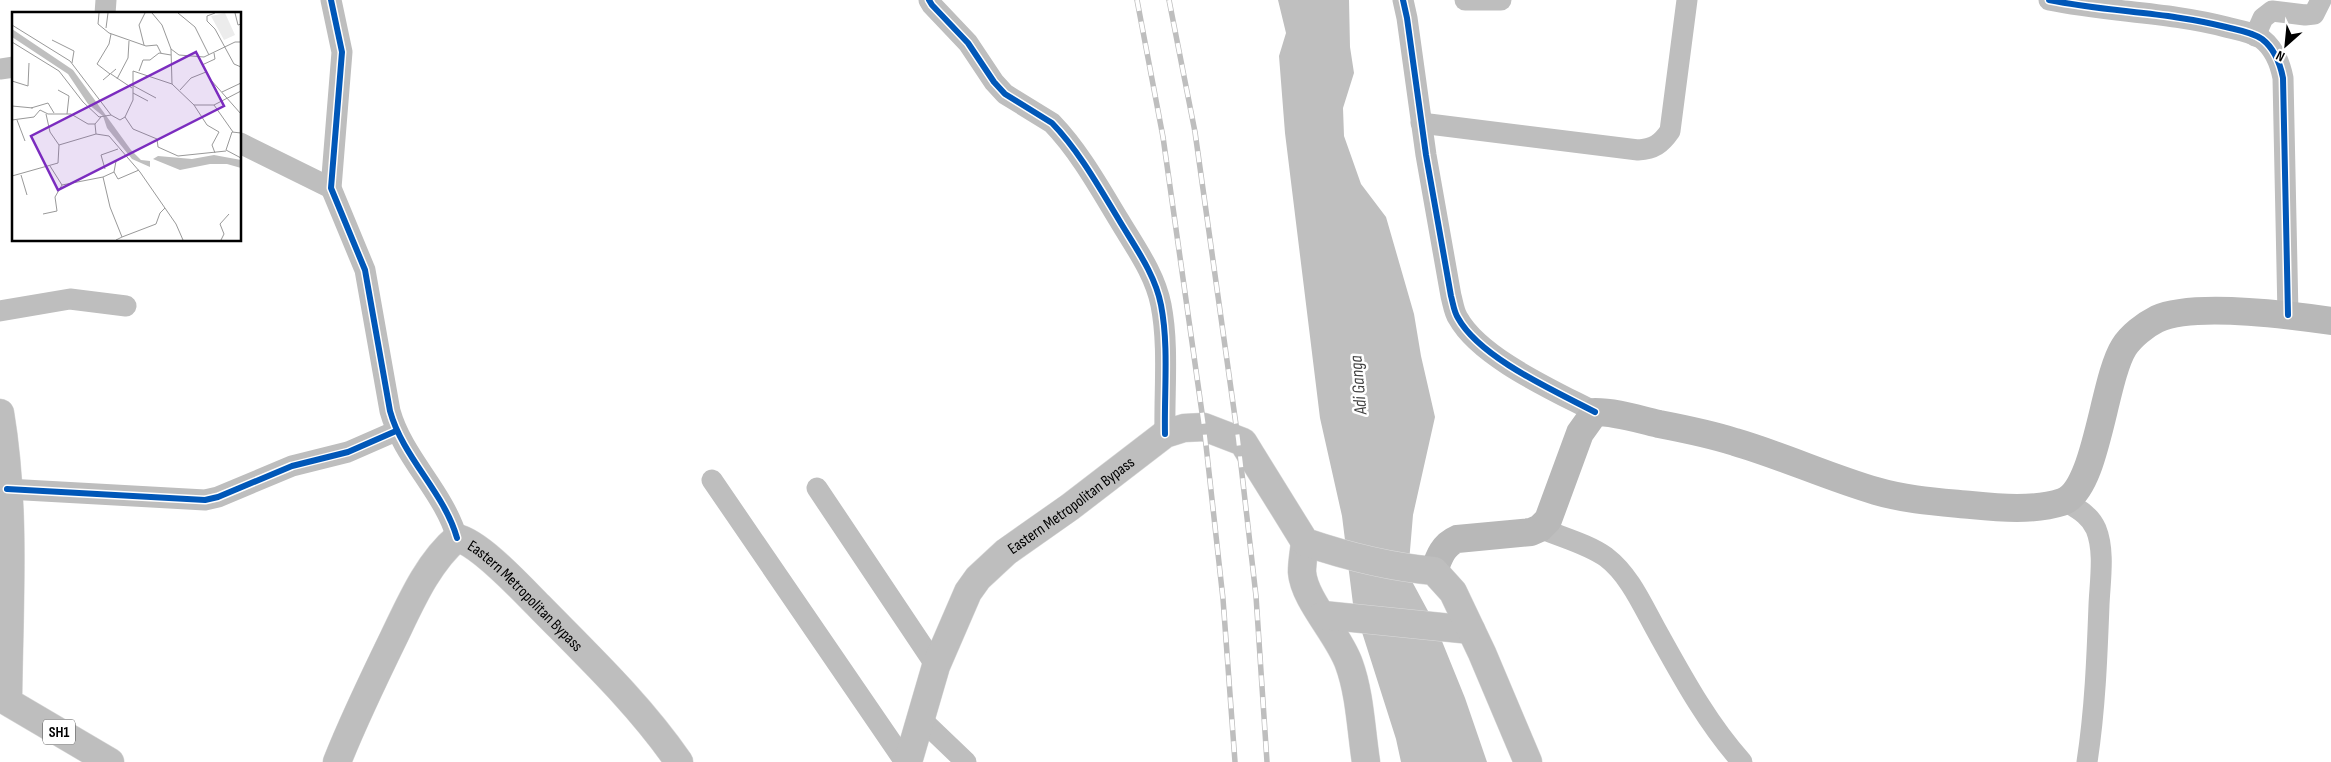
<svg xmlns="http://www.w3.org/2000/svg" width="2331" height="762" viewBox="0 0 2331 762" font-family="'Sofia Sans Condensed',sans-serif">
  <rect width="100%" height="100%" fill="#fff"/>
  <!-- water -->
  <path fill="#bfbfbf" d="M1278,0h71l1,47 4,26 -11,35 1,28 17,48 25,33 28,97 7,42 14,61 -22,98 -5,59 27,50 30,74 22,64h-86l-5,-23 -43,-135 -11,-88 -22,-98 -35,-285 -6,-77 7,-23z"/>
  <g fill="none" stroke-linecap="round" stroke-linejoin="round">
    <defs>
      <g id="primary">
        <path d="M0,413c16,95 9,194 8,289l102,60"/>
        <path d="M1305,542c-1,10 -3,20 -3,30 2,28 37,63 47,92 11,30 12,66 17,98"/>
        <path d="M1323,615l148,15"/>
        <path id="s1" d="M337,762c17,-43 37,-84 57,-125 16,-33 34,-75 63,-99 23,5 64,50 82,68 49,50 100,98 140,156"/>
        <path id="s2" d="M908,762l28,-96 32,-74 10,-14 28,-26 64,-45 95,-73 19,-6 20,-1 39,15 62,100c41,14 86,25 129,29l19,21 29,61 46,109"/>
      </g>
    </defs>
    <!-- primary casing -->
    <use href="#primary" stroke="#dbdbdb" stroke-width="29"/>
    <!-- minor -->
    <g stroke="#bebebe" stroke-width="21">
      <path d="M331,0l11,52 -11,136 34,82 25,141c13,47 54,81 67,127"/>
      <path d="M929,0l3,5 36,38 26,39 11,12 47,29c27,28 47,64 67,97 16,27 36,54 42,85 8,41 3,87 4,129"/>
      <path d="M1403,0l4,18 19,137 25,141c2,7 3,16 7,22 22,40 97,73 137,94"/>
      <path d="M1465,0h36"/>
      <path d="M2049,0c58,12 119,12 177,27 12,3 26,5 36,12 13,10 18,24 21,39l5,237"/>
      <path d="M105,14l1,-14"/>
      <path d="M2255,36l8,-18 9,-7 33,4 9,-1 7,-14"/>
      <path d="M0,69l14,-2"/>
      <path d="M1421,123l217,27c16,-1 23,-6 32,-19l17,-131"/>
      <path d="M240,143l91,45"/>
      <path d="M0,311l70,-12 56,7"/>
      <path d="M712,480l193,282"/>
      <path d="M817,488l119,178"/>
      <path d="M7,489l198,11 13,-3 74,-31 56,-14 48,-21"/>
      <path d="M2065,501c13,8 25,14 31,28 9,22 4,52 3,76 -2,53 -4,105 -12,157"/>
      <path d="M1540,528c21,9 48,16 66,29 25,19 38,52 53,78 25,45 49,89 83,127"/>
      <path d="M921,719l45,43"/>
    </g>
    <!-- secondary -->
    <path stroke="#b8b8b8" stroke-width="28" d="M1434,571c5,-14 9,-26 23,-32l74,-7 9,-4 8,-8 32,-87 15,-21c22,0 42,7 64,12 26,5 51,10 76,18 48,14 93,35 141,49 30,9 64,11 95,14 29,3 63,6 91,-3 35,-11 41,-122 62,-155 7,-11 21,-22 33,-28 37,-17 133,-4 174,2"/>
    <!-- primary -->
    <use href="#primary" stroke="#bebebe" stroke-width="28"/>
    <defs>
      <g id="rail">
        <path d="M1137,0l26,137 41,290 19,172 12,163"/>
        <path d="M1169,0l26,132 43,307 18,157 11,166"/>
      </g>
    </defs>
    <!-- rail casing -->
    <use href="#rail" stroke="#bebebe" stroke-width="5.5"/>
    <!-- rail -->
    <use href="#rail" stroke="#fff" stroke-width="4" stroke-dasharray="11" stroke-linecap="butt"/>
    <defs>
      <g id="cycleway">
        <path d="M331,0l11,52 -11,136 34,82 25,141c13,47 54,81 67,127"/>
        <path d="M929,0l3,5 36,38 26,39 11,12 47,29c27,28 47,64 67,97 16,27 36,54 42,85 8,41 3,87 4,129"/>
        <path d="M1403,0l4,18 19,137 25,141c2,7 3,16 7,22 22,40 97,73 137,94"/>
        <path d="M2049,0c58,12 119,12 177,27 12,3 26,5 36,12 13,10 18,24 21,39l5,237"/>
        <path d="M7,489l198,11 13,-3 74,-31 56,-14 48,-21"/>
      </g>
    </defs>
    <!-- cycleway casing -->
    <use href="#cycleway" stroke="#fff" stroke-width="9"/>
    <!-- cycleway -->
    <use href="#cycleway" stroke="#0057b8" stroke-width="6"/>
  </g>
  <g text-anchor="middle" stroke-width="5" stroke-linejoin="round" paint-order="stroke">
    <!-- shield labels -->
    <rect fill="#fff" stroke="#4c4c4c" stroke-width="1" x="43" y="719.5" width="32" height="25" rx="4"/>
    <g font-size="15" font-weight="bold" fill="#000">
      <text x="59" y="737">SH1</text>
    </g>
    <!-- street labels -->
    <g font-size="16" fill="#000" stroke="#fff">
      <text dy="6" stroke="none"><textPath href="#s2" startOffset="316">Eastern Metropolitan Bypass</textPath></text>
      <text dy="6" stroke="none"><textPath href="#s1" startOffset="346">Eastern Metropolitan Bypass</textPath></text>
    </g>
    <!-- water labels -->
    <g font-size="18" font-style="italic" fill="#444" stroke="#fff">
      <text transform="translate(1358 385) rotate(-95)" y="6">Adi Ganga</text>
    </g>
  </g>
  <!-- overview -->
  <g transform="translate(12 12)">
    <rect width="229" height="229" fill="#fff"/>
    <path d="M213,1l10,22 -11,5 -13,-24z" fill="#ececec"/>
    <path d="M0,17l61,41 58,80 10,10 9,1v6l-18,-8 -25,-31 -4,-12 -15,-12 -20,-30 -56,-37zM202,143l27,5v8l-14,-4h-17l-30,6 -27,-11 5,-3 34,3z" fill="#bfbfbf"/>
    <path fill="none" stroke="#999" stroke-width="1" d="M87,1l-1,11 11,9 37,13 11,-1 4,8M140,1l10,12 9,24 8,6 25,2 31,-15h6M166,1l17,14 14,28M203,1l-8,3v5l8,8 19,35 7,3M223,1l3,12 3,-1M0,13l58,36 41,54M94,16l2,-15M40,28l22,11 -2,12M0,30l47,29 24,31 16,15 12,-2 9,5 5,-3 8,-17v-29l39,13 -1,-35M132,33l-5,-20 6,-12M186,44l12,23 31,35M190,53l13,-6 -1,-6M127,59l4,-11h7l9,-7 12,2M98,62l-13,-10 12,-20 2,-10M99,62l21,14M105,67l11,-21 1,-17M91,68l13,-11M0,69l16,5 1,-23M160,72l22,21 13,20 12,7 -7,13 3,8M120,73l24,13M46,78l11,6 -2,18M168,78l11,-12 15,-6M210,80l19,-9M121,81l15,8M182,93h20l19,27M202,93l27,-14M0,94l21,2M19,96l17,-5 6,10M34,102l4,18 9,13M113,105l8,12 24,10 1,8 20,9 48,-5M0,108l22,-3 6,-7 8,4h23l17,10h7M5,108l8,21M229,121l-9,-1 -6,18 15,8M84,122l13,2 31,36 36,52 7,16M38,154l12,19 41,-8M93,157l-4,-14 17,-6M102,160l4,7 21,-9M9,163l6,20M0,164l46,-13 1,-18 37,-11 -1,-10 6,-7M31,202l14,-3 -2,-14 7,-12M110,225l34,-13 4,-11 5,-5M104,228l6,-3 -12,-30 -7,-30 11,-5 2,-11 8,-4M209,228l3,-6 -4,-10 9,-10"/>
    <path fill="#7b2cbf" fill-opacity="0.15" stroke="#7b2cbf" stroke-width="2.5" d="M184,40l28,54 -166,84 -27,-54z"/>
    <rect width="229" height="229" fill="none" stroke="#000" stroke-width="2.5"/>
  </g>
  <!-- north arrow -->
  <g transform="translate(2286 45) rotate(207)" stroke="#ffffff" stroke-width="4" paint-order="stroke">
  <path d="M0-4L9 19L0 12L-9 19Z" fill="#000000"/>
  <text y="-8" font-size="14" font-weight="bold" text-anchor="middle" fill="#000000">N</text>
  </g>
</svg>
